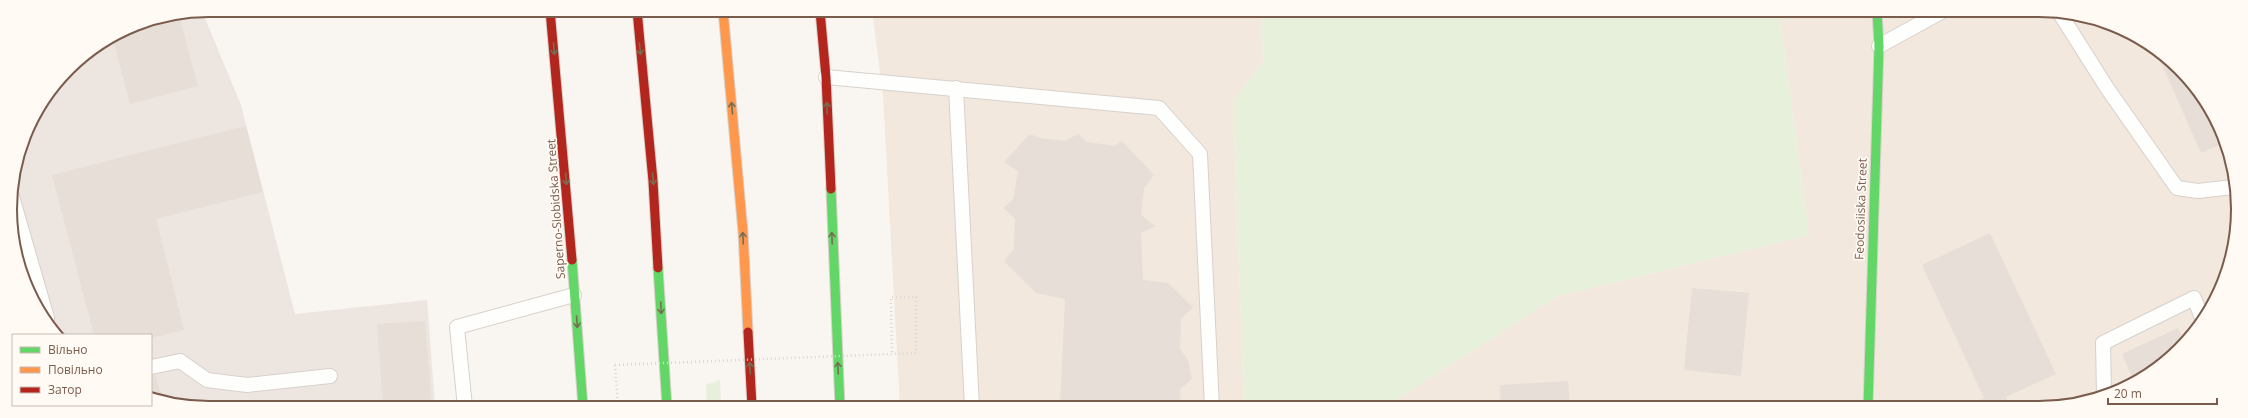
<svg xmlns="http://www.w3.org/2000/svg" width="2248" height="418" viewBox="0 0 2248 418" font-family="'Open Sans',sans-serif">
  <rect width="100%" height="100%" fill="#f9f5f0"/>
  <!-- residential -->
  <g fill="#f2e8de">
    <path d="M872,11h389l2,52 -30,38 11,306h-344l-17,-312z"/>
    <path d="M1779,11l286,1 73,25 59,51 34,69 5,78 -18,62 -38,53 -53,38 -75,20 -667,-1 173,-111 251,-61z"/>
  </g>
  <!-- industrial -->
  <path fill="#ede5e0" d="M202,11l39,94 54,209 132,-14 8,106h-252l-32,-11v-60h-95l-35,-62 -11,-77 20,-75 38,-53 65,-43z"/>
  <!-- green -->
  <g fill="#e7f0db">
    <path d="M1261,11h518l30,224 -251,61 -173,111h-141l-11,-306 30,-38z"/>
    <path d="M720,380l1,27h-14l-1,-22z"/>
  </g>
  <!-- building -->
  <g fill="#e6ded7">
    <path d="M179,16l19,70 -68,18 -17,-65 20,-14z"/>
    <path d="M2157,53l40,35 27,55 -23,10z"/>
    <path d="M246,126l17,66 -107,27 28,111 -33,8v-3h-57l-42,-160z"/>
    <path d="M1030,134l10,4 25,3 13,-7 9,8 28,4 7,-5 32,34 -10,13 -3,27 14,11 -14,7 2,47 25,3 25,24 -12,12 -1,30 8,11 4,19 -12,10 1,18h-121l5,-108 -29,-6 -32,-32 10,-12 1,-31 -12,-10 10,-8 5,-29 -14,-9z"/>
    <path d="M1990,233l66,141 -50,23 5,11 -48,-1 21,-9 -62,-133z"/>
    <path d="M1692,288l57,5 -8,83 -57,-6z"/>
    <path d="M425,321l7,85h-49l-6,-82z"/>
    <path d="M2178,328l7,15 -5,7 -46,32 -12,-28z"/>
    <path d="M154,370l8,29 -11,-4v-24z"/>
    <path d="M1568,381l2,26h-69l-1,-22z"/>
  </g>
  <g fill="none" stroke-linecap="round" stroke-linejoin="round">
    <defs>
      <g id="lane">
        <path d="M2059,12l48,76 70,100 21,3 35,-4"/>
        <path d="M1879,46l62,-34"/>
        <path d="M826,77l333,31 41,46 12,253"/>
        <path d="M956,88l16,319"/>
        <path d="M11,193l36,125"/>
        <path d="M151,367l29,-6 27,19 40,5 83,-9"/>
        <path d="M2104,394l-1,-51 91,-45 8,20"/>
        <path d="M465,407l-8,-80 117,-32"/>
      </g>
      <g id="fast">
        <path d="M831,189l9,218"/>
        <path d="M572,260l11,147"/>
        <path d="M658,268l9,139"/>
        <path d="M1868,407l11,-361 -2,-34"/>
      </g>
      <path id="slow" d="M723,10l20,222 5,100"/>
      <g id="jam">
        <path d="M550,10l22,250"/>
        <path d="M637,10l16,171 5,87"/>
        <path d="M820,11l6,66 5,112"/>
        <path d="M748,332l4,75"/>
      </g>
    </defs>
    <!-- lane casing -->
    <use href="#lane" stroke="#d7d1cb" stroke-width="16"/>
    <!-- fast casing -->
    <use href="#fast" stroke="#d9d2cb" stroke-width="11"/>
    <!-- slow casing -->
    <use href="#slow" stroke="#d9d2cb" stroke-width="11"/>
    <!-- jam casing -->
    <use href="#jam" stroke="#d9d2cb" stroke-width="11"/>
    <!-- path -->
    <g stroke="#dcd5d0" stroke-width="2.5" stroke-dasharray="1 3" stroke-linecap="butt">
      <path d="M892,352l-1,-55h25v56"/>
      <path d="M615,365l3,42"/>
    </g>
    <!-- lane -->
    <use href="#lane" stroke="#fefefd" stroke-width="14"/>
    <!-- fast -->
    <use href="#fast" stroke="#63d668" stroke-width="9"/>
    <!-- slow -->
    <use href="#slow" stroke="#ff974d" stroke-width="9"/>
    <!-- jam -->
    <use href="#jam" stroke="#b3261e" stroke-width="9"/>
    <!-- path-bridge -->
    <path stroke="#dcd5d0" stroke-width="2.5" stroke-dasharray="1 3" stroke-linecap="butt" d="M615,365l301,-12"/>
  </g>
  <!-- one-way arrows -->
  <defs><path id="oneway-shaft" d="M-6 0H5M1.5-3L5.5 0L1.5 3" fill="none" stroke-width="1.6" stroke-linecap="round" stroke-linejoin="round"/></defs>
  <g stroke="#776e51">
    <use href="#oneway-shaft" transform="translate(554 49) rotate(85)"/>
    <use href="#oneway-shaft" transform="translate(640 49) rotate(84)"/>
    <use href="#oneway-shaft" transform="translate(732 108) rotate(-95)"/>
    <use href="#oneway-shaft" transform="translate(827 108) rotate(-92)"/>
    <use href="#oneway-shaft" transform="translate(566 179) rotate(86)"/>
    <use href="#oneway-shaft" transform="translate(653 179) rotate(85)"/>
    <use href="#oneway-shaft" transform="translate(743 238) rotate(-93)"/>
    <use href="#oneway-shaft" transform="translate(832 238) rotate(-92)"/>
    <use href="#oneway-shaft" transform="translate(661 308) rotate(87)"/>
    <use href="#oneway-shaft" transform="translate(577 322) rotate(86)"/>
    <use href="#oneway-shaft" transform="translate(750 368) rotate(-93)"/>
    <use href="#oneway-shaft" transform="translate(838 368) rotate(-93)"/>
  </g>
  <g text-anchor="middle" stroke-width="3.5" stroke-linejoin="round" paint-order="stroke">
    <!-- street labels -->
    <g font-size="12" fill="#7a5c4d" stroke="#fffaf3">
      <text transform="translate(556 209) rotate(-94)" y="4">Saperno-Slobidska Street</text>
      <text transform="translate(1861 209) rotate(-88)" y="4">Feodosiiska Street</text>
    </g>
  </g>
  <!-- crop -->
  <path d="M0 0H2248V418H0ZM209 17H2039A192 192 0 0 1 2231 209V209A192 192 0 0 1 2039 401H209A192 192 0 0 1 17 209V209A192 192 0 0 1 209 17Z" fill="#fffaf3" fill-rule="evenodd"/>
  <path fill="none" stroke="#7a5c4d" stroke-width="2" d="M209 17H2039A192 192 0 0 1 2231 209V209A192 192 0 0 1 2039 401H209A192 192 0 0 1 17 209V209A192 192 0 0 1 209 17Z"/>
  <!-- legend -->
  <rect x="12" y="334" width="140" height="72" fill="#fffaf3" stroke="#cabbb1"/>
  <rect x="20" y="347" width="20" height="6" fill="#63d668" stroke="#cabbb1"/>
  <text x="48" y="354" font-size="12" fill="#7a5c4d">Вільно</text>
  <rect x="20" y="367" width="20" height="6" fill="#ff974d" stroke="#cabbb1"/>
  <text x="48" y="374" font-size="12" fill="#7a5c4d">Повільно</text>
  <rect x="20" y="387" width="20" height="6" fill="#b3261e" stroke="#cabbb1"/>
  <text x="48" y="394" font-size="12" fill="#7a5c4d">Затор</text>
  <!-- scale -->
  <path d="M2108 398v6h109v-6" fill="none" stroke="#7a5c4d" stroke-width="2"/>
  <text x="2114" y="398" font-size="12" fill="#7a5c4d" stroke="#fffaf3" stroke-width="3" paint-order="stroke">20 m</text>
</svg>
